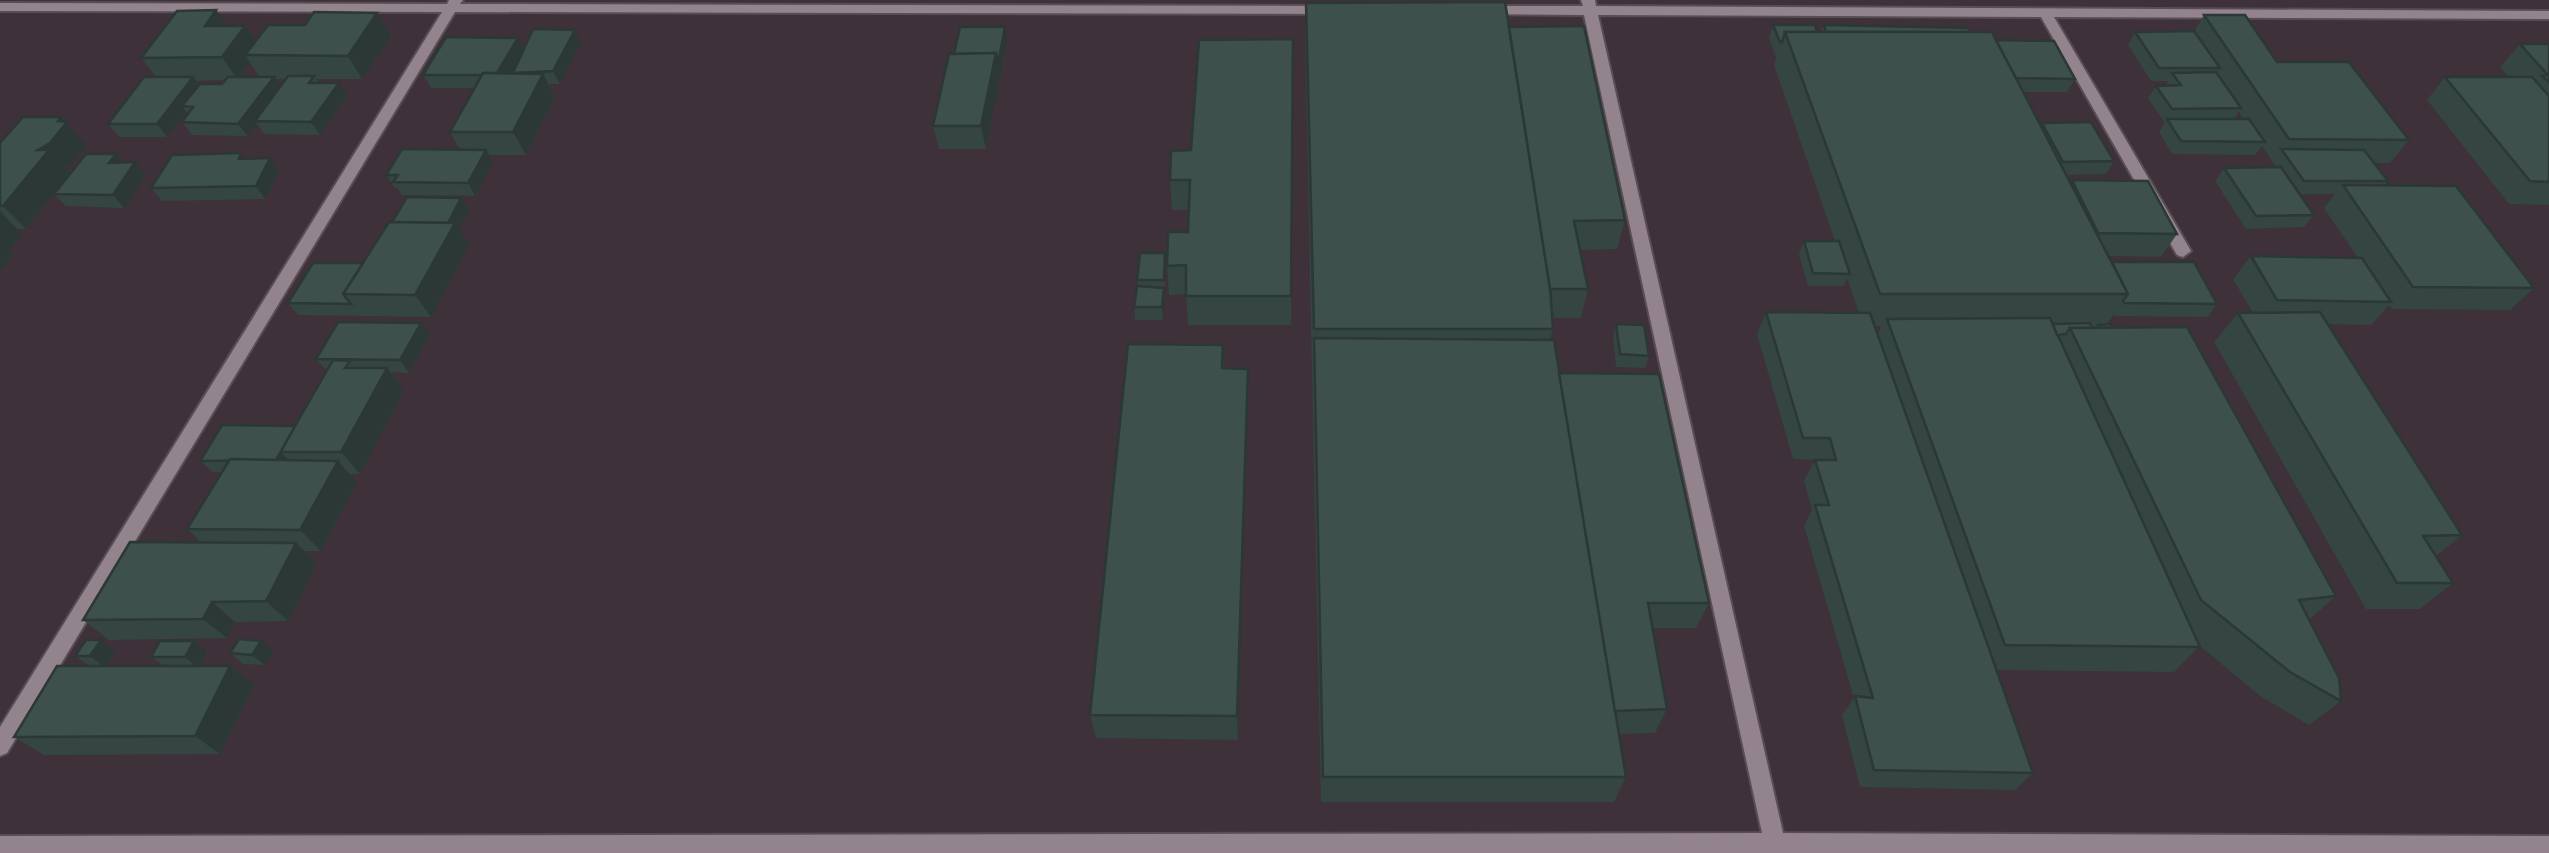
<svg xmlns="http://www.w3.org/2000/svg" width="2549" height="853" viewBox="0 0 2549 853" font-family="'Libre Baskerville',serif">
  <rect width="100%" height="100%" fill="#3e313a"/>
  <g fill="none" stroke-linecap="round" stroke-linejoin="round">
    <defs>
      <g id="minor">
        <path d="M449,0h14l-3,4 869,2 7,4 -7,4 -874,-2 -448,741 -7,3v-29l442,-715 -442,-1v-8l447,1z"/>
        <path d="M1581,0h14l1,6 953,5v8l-495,-2 137,234 -8,6 -6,-2 -136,-238 -443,-2 185,818 766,3v17h-2549v-17l1762,-3 -178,-818 -99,-1 -7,-4 7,-4h98z"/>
      </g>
    </defs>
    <!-- minor casing -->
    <use href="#minor" stroke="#584d55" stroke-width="4"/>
    <!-- minor -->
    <use href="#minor" fill="#92838c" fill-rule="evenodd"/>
  </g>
  <!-- wall -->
  <g fill="#354541" fill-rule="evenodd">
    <path d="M1306,3l203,24 116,193 -8,29 -37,1 8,39 -7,29h-29l1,11 -3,11 9,33 150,230 -13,25h-43l14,81 -12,24 -36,1 7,43 -12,25h-293l-16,-765z"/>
    <path d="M2204,15l73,47 132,78 -19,23h-16l14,18 -3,4 149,103 -24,22 -118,-1 -3,-4 -18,20 -44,-1 135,211 -26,21 17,27 -33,26h-54l-152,-267 24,-29h15l-20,-34 18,-23 107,2 -34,-50 11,-14h-35l14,21 -10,12 -58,2 -31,-48 9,-13 52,-1 -14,-21 -7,9 -83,-1 -13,-22 6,-10h-1l-16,-24 8,-12 9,-1 3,-4h-17l-23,-36 7,-13 59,-1zM2239,112l4,7h-9z"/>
    <path d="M1773,25l44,7h4l3,-7 146,7 26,8 79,39 -8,13h-44l18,33 1,-2 72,38 -8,13 -40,1 5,8 1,-3 105,54 -16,23 -52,-1 3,6 105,42 -9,13 -93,-1 -1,-2 -7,10 6,4 223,268 -27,24 32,81 -32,24 -49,-29 -60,-50 -26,26 -177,-2 36,103 -18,17 -155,-3 -18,-72 12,-17 -50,-172 8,-16 -8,-29 11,-21h4l-26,-1 -36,-125 9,-22 93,1 -12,-35 -3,8h-36l-9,-32 5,-13h31l-61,-176 3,-10h-2l-6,-17zM1874,326h7l-3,10z"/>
    <path d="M228,26l28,15 135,-5 -29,43h-46l3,4 28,13 -27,39 -56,-1 -7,-10 -9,12 -56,-1 -10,-13 6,-8 -2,-2 -19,25h-48l-11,-13 48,-47 -15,-19zM250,63l10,14h-19zM275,79h11l-6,8zM214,80h11l-3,4 -23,1 -4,-4z"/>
    <path d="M1007,39l-21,110h-47l-6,-23 21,-72z"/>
    <path d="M1293,39l-2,286h-103l-2,-31 -17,1 -2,-29 21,-34 1,-22h-17l-2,-30 21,-30z"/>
    <path d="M581,42l-21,42h-11l6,13 -29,58h-37l4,8 -18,33 -73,-1 -5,-7h-2l-9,-13 74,-25 -10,-18 24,-44h-43l-8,-13 101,-26z"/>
    <path d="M2520,44h29v161l-40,-1 -82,-104 18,-23h64l-9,-10z"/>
    <path d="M61,117l26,28 -17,21 -4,2 4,5 -44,56h-9l5,5 -13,17 4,4 -13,17v-129z"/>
    <path d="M116,154l7,9 23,12 -22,33 -58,-2 -12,-12z"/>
    <path d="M270,158l10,13 -15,28 -103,2 -11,-13z"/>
    <path d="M469,211l-10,18 10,16 -38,72 -133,-2 -10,-12 75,-40z"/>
    <path d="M1165,253v47l-2,20h-28l-1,-13 4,-21 -1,-6z"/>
    <path d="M421,323l9,12 -21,38 -18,-1 13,18 -44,84h-11l8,8 -36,69h-17l13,13 -29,57 -53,1 -8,16 -118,2 -26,-20 119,-77 -15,-14 35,-57h-9l-13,-11 95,-35 32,-55 -11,-12z"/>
    <path d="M1616,324l33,32 -4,12 -29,-1 -3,-30z"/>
    <path d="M1223,345l1,23 24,29 -10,343 -142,-2 -6,-23z"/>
    <path d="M115,651l-9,15h58l-13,-9 56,-5 -8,14h31l24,19 -34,69 -176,1 -30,-18 76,-71 -15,-10z"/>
    <path d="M274,651l-9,14 -22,-1 -13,-11z"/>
  </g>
  <!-- shaded-wall -->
  <g fill="#2b3835">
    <path d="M216,10l17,23 -28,-7z"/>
    <path d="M377,13l14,23 -29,43 -14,-23z"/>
    <path d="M245,26l16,23 -16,6 5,8 -12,17 -16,-23z"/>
    <path d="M1005,27l2,12 -7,37 -2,-12z"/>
    <path d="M575,30l6,12 -21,42 -7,-13z"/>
    <path d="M518,38l7,12 -22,38 -7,-13z"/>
    <path d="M996,53l4,23 -14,73 -5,-23z"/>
    <path d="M543,74l12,23 -29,58 -13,-23z"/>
    <path d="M193,77l10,13 -21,16 4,6 -19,25 -10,-13z"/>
    <path d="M274,77l9,13 -28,31 2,3 -9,12 -10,-12z"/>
    <path d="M339,83l8,13 -27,39 -9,-13z"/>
    <path d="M61,117l26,28 -17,21 -4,2 4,5 -44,56 -23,-23 35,-56z"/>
    <path d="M486,150l7,13 -18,33 -7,-13z"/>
    <path d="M116,154l11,13 -18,-4z"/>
    <path d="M270,158l10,13 -15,28 -9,-13z"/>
    <path d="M135,162l11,13 -22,33 -11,-13z"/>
    <path d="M461,198l8,13 -10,18 10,16 -38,72 -16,-22 30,-67z"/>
    <path d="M0,211l22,23 -13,17 4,4 -13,17z"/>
    <path d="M1164,288l1,12 -2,20 -1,-13z"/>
    <path d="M421,323l9,12 -21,38 -9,-13z"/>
    <path d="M387,368l17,22 -44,84 -19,-22z"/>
    <path d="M1248,369v28l-10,343 -1,-24z"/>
    <path d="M281,452l11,12 -16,-3z"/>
    <path d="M338,461l19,21 -36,69 -21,-21z"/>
    <path d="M296,543l21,21 -29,57 -22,-20z"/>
    <path d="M212,602l23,20 -8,16 -24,-19z"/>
    <path d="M101,640l14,11 -10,16 -15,-11z"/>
    <path d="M194,641l13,11 -9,16 -13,-11z"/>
    <path d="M261,641l13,10 -9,14 -13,-10z"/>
    <path d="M230,666l24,19 -34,69 -25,-18z"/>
  </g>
  <!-- building -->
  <g fill="#3e504c" stroke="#2b3835" stroke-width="2.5">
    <path d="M1505,2l45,284 3,43h-239l-8,-326z"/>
    <path d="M216,10l-11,16h40l-23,31 -81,1 36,-47z"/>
    <path d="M314,12l63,1 -29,43 -103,-1 23,-30h37z"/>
    <path d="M2204,15h41l32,47h72l60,78 -120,-1z"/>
    <path d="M1773,25h42l2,7h-32l-3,10h-2z"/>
    <path d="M1824,25l144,3 2,4h-144z"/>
    <path d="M1584,26l41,194 -51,1 14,68h-38l-41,-262z"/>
    <path d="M960,27h45l-7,37 -2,-11 -42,1z"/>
    <path d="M533,29l42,1 -22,41 -40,2z"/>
    <path d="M2194,31l26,37h-61l-24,-36z"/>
    <path d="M1785,32h207l136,262h-248z"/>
    <path d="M446,37l72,1 -21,35h-14l-1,2h-59z"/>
    <path d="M1293,39l-2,257h-105v-31l-19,1 1,-34h20l2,-52h-20l1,-29 20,-1 8,-110z"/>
    <path d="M1996,40l58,1 21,38 -59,-1z"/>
    <path d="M2520,44h29v38l-7,-6 6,-1z"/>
    <path d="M996,53l-15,73h-48l16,-72z"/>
    <path d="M2216,72l25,36 -69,1 -16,-23 25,-1 -9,-12z"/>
    <path d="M483,73l60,1 -30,58h-63z"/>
    <path d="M288,76h26l-5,7h30l-28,39 -56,-1z"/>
    <path d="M144,77h49l-36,47h-49z"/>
    <path d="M228,77h46l-36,47 -56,-2 11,-15 -11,-1 18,-22h22z"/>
    <path d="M2445,77h87l17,19v86l-19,-1z"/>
    <path d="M23,117h38l-3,4 9,1 -17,21 -12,7h11l-46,56h-3v-63z"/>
    <path d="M2167,119h82l16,23 -84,-1z"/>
    <path d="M2091,122l23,39 -51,1 -21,-39z"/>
    <path d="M402,149l84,1 -18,33 -75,-1 5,-7h-12z"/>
    <path d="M2281,149l83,1 24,31h-84z"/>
    <path d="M241,153l-2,6 31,-1 -14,28 -105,2 21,-33z"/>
    <path d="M86,154h30l-7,9 26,-1 -22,33 -59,-1z"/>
    <path d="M2281,167l33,48 -58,1 -32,-48z"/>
    <path d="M2072,180l76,1 29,53 -79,-1z"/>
    <path d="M2343,185l113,1 78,102 -121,-1z"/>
    <path d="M407,197l54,1 -13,25 -56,-1z"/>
    <path d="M389,222l66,1 -40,72 -72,-1z"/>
    <path d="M1804,241h35l11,33 -37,-1z"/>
    <path d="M1140,253h25l-1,27h-27z"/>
    <path d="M2251,256l111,2 29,44 -114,-2z"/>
    <path d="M2112,262h82l23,42 -93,-1 -1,-2 5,-7z"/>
    <path d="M313,263h50l-20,31 8,10 -63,-1z"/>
    <path d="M1137,286l27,2 -2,19h-28z"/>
    <path d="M1766,312l104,1 163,460 -159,-3 -19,-74 18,2 -58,-193h14l-14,-45h21l-6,-22h-27z"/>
    <path d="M2320,312l142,223 -39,1 30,47h-56l-159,-270z"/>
    <path d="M2050,318l150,329 -195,-2 -118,-326z"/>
    <path d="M338,322l83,1 -21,37 -84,-1z"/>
    <path d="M2090,323l2,5h-22l-4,6 -9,1 -4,-11z"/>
    <path d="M1616,324l28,1 5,31 -29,-2z"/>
    <path d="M2111,324l2,4h-14l-1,-3z"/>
    <path d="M2187,327l149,269 -37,4 40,78 2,23 -51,-29 -89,-72 -131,-272z"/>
    <path d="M1314,338l240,2 72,437h-303z"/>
    <path d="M1128,344l95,1 -1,23 26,1 -11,347 -147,-1z"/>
    <path d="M333,360l17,1 -5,7h42l-46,84h-61z"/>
    <path d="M1559,373l100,1 50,229h-61l19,106 -52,2z"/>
    <path d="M222,425l73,1 -19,34 -76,1z"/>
    <path d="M230,459l108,2 -38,69 -113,-1z"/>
    <path d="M130,542l166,1 -30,58 -54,1 -9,17 -120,1z"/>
    <path d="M239,639l22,2 -9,14 -22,-2z"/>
    <path d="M86,640h15l-11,16h-15z"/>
    <path d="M160,641h34l-9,16h-34z"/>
    <path d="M57,666h173l-35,70 -181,1z"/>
  </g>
</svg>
